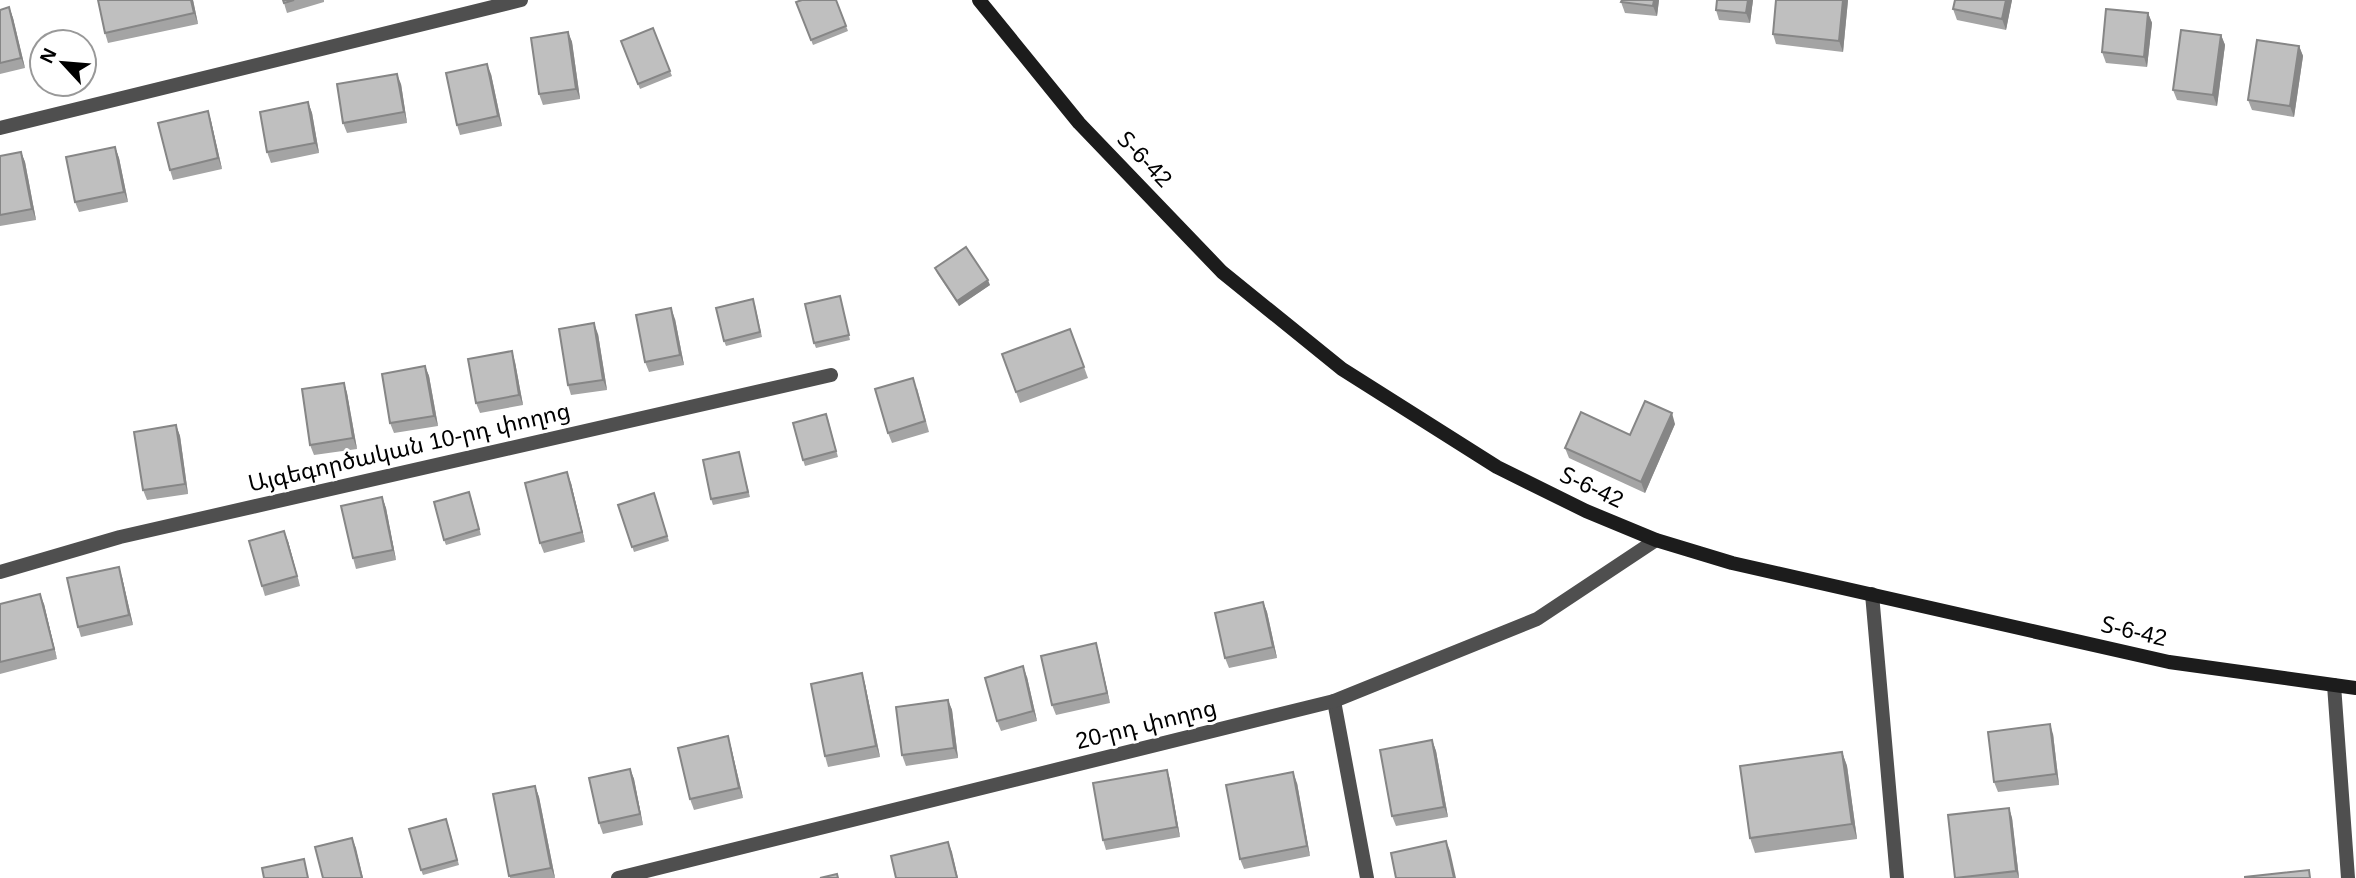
<svg xmlns="http://www.w3.org/2000/svg" width="2356" height="878" viewBox="0 0 2356 878" font-family="Helvetica,'Noto Sans Armenian',sans-serif">
  <rect width="100%" height="100%" fill="#fff"/>
  <g fill="none" stroke-linecap="round" stroke-linejoin="round">
    <!-- minor -->
    <g stroke="#4f4f4f" stroke-width="14">
      <path d="M0,128l521,-128"/>
      <path d="M0,572l120,-35 711,-162"/>
      <path d="M1872,594l25,284"/>
      <path d="M2334,685l14,193"/>
      <path d="M1334,701l33,177"/>
      <path d="M618,878l716,-177 203,-82 119,-79"/>
    </g>
    <!-- secondary -->
    <path stroke="#1c1c1c" stroke-width="14" d="M979,0l100,123 143,149 120,97 155,98 89,44 70,29 76,23 437,99 187,26"/>
  </g>
  <!-- wall -->
  <g fill="#a4a4a4">
    <path d="M98,0h95l5,24 -90,19 -3,-10z"/>
    <path d="M283,0h41v2l-37,11z"/>
    <path d="M836,0l12,31 -35,14 -17,-43z"/>
    <path d="M1622,0h37l-2,16 -32,-3 -4,-11z"/>
    <path d="M1717,0h36l-3,23 -31,-3 -3,-10z"/>
    <path d="M1848,0l-5,52 -67,-8 -3,-10z"/>
    <path d="M1955,0h57l-6,30 -49,-10 -4,-11z"/>
    <path d="M9,7l4,11 12,50 -25,6v-64z"/>
    <path d="M2148,13l4,10 -5,44 -41,-4 -4,-11z"/>
    <path d="M653,28l19,48 -32,13 -19,-48z"/>
    <path d="M568,32l4,10 8,57 -37,6 -4,-11z"/>
    <path d="M2221,35l4,10 -8,61 -40,-6 -4,-10z"/>
    <path d="M2299,46l4,10 -9,61 -42,-7 -4,-10z"/>
    <path d="M491,74l11,52 -42,9 -3,-10z"/>
    <path d="M401,84l6,39 -60,10 -4,-10z"/>
    <path d="M308,102l4,11 7,40 -48,10 -4,-11z"/>
    <path d="M208,111l3,10 11,48 -49,11 -3,-10z"/>
    <path d="M115,147l4,11 9,44 -49,10 -4,-10z"/>
    <path d="M21,152l4,10 11,58 -36,6v-70z"/>
    <path d="M935,268l55,17 -31,21 -22,-33z"/>
    <path d="M840,296l10,44 -34,8 -2,-5z"/>
    <path d="M755,305l7,32 -36,9 -2,-5z"/>
    <path d="M675,319l9,46 -35,7 -4,-10z"/>
    <path d="M1070,329l18,49 -68,25 -18,-49z"/>
    <path d="M598,334l9,56 -36,5 -3,-10z"/>
    <path d="M515,362l8,43 -43,8 -4,-10z"/>
    <path d="M425,366l4,10 9,50 -44,7 -4,-10z"/>
    <path d="M344,383l3,10 10,56 -43,6 -4,-10z"/>
    <path d="M917,388l12,44 -37,11 -4,-10z"/>
    <path d="M828,419l10,38 -33,9 -2,-6z"/>
    <path d="M1675,424l-30,69 -76,-35 -4,-10z"/>
    <path d="M176,425l4,11 8,58 -41,6 -4,-10z"/>
    <path d="M739,452l11,45 -37,8 -2,-6z"/>
    <path d="M571,483l14,59 -41,11 -4,-10z"/>
    <path d="M654,493l15,48 -35,11 -16,-47z"/>
    <path d="M382,497l4,11 10,52 -40,9 -3,-11z"/>
    <path d="M471,497l10,38 -35,10 -2,-5z"/>
    <path d="M288,541l12,45 -35,10 -3,-10z"/>
    <path d="M122,577l11,48 -52,12 -3,-10z"/>
    <path d="M1263,602l4,10 10,46 -48,10 -4,-10z"/>
    <path d="M0,604h44l13,55 -57,15z"/>
    <path d="M1096,643l3,11 11,49 -54,12 -4,-10z"/>
    <path d="M862,673l3,11 15,73 -52,10 -3,-11z"/>
    <path d="M1027,677l10,44 -36,10 -4,-10z"/>
    <path d="M948,700l4,10 6,48 -52,8 -4,-11z"/>
    <path d="M2053,734l6,51 -61,7 -4,-10z"/>
    <path d="M728,736l3,11 12,51 -49,12 -4,-11z"/>
    <path d="M1432,740l4,11 12,66 -52,9 -4,-10z"/>
    <path d="M1842,752l5,14 10,73 -102,14 -5,-15z"/>
    <path d="M630,769l4,10 9,46 -40,9 -4,-11z"/>
    <path d="M1167,770l3,10 10,57 -74,13 -3,-10z"/>
    <path d="M1297,783l13,73 -66,13 -4,-10z"/>
    <path d="M535,786l4,11 16,81h-45l-17,-84z"/>
    <path d="M2009,808l3,10 7,60h-64z"/>
    <path d="M448,824l11,41 -36,10 -2,-5z"/>
  </g>
  <!-- shaded-wall -->
  <g fill="#868686">
    <path d="M191,0h2l5,24 -4,-11z"/>
    <path d="M1654,0h5l-2,16 -4,-10z"/>
    <path d="M1748,0h5l-3,23 -4,-10z"/>
    <path d="M1843,0h5l-5,52 -4,-11z"/>
    <path d="M2006,0h6l-6,30 -4,-11z"/>
    <path d="M9,7l4,11 12,50 -4,-10z"/>
    <path d="M2148,13l4,10 -5,44 -3,-10z"/>
    <path d="M568,32l4,10 8,57 -4,-10z"/>
    <path d="M2221,35l4,10 -8,61 -4,-11z"/>
    <path d="M2299,46l4,10 -9,61 -4,-11z"/>
    <path d="M487,64l4,10 11,52 -4,-10z"/>
    <path d="M397,74l4,10 6,39 -3,-11z"/>
    <path d="M308,102l4,11 7,40 -4,-10z"/>
    <path d="M208,111l3,10 11,48 -4,-11z"/>
    <path d="M115,147l4,11 9,44 -4,-10z"/>
    <path d="M21,152l4,10 11,58 -4,-11z"/>
    <path d="M988,280l2,5 -31,21 -2,-5z"/>
    <path d="M671,308l4,11 9,46 -4,-10z"/>
    <path d="M594,323l4,11 9,56 -4,-10z"/>
    <path d="M512,351l3,11 8,43 -4,-10z"/>
    <path d="M425,366l4,10 9,50 -4,-10z"/>
    <path d="M344,383l3,10 10,56 -4,-11z"/>
    <path d="M1672,413l3,11 -30,69 -4,-11z"/>
    <path d="M176,425l4,11 8,58 -3,-10z"/>
    <path d="M567,472l4,11 14,59 -3,-10z"/>
    <path d="M382,497l4,11 10,52 -3,-10z"/>
    <path d="M284,531l4,10 12,45 -3,-10z"/>
    <path d="M119,567l3,10 11,48 -4,-10z"/>
    <path d="M40,594l4,10 13,55 -3,-10z"/>
    <path d="M1263,602l4,10 10,46 -4,-11z"/>
    <path d="M1096,643l3,11 11,49 -3,-10z"/>
    <path d="M1023,666l4,11 10,44 -4,-10z"/>
    <path d="M862,673l3,11 15,73 -4,-11z"/>
    <path d="M948,700l4,10 6,48 -4,-10z"/>
    <path d="M2050,724l3,10 6,51 -3,-11z"/>
    <path d="M728,736l3,11 12,51 -4,-10z"/>
    <path d="M1432,740l4,11 12,66 -4,-10z"/>
    <path d="M1842,752l5,14 10,73 -5,-15z"/>
    <path d="M630,769l4,10 9,46 -3,-11z"/>
    <path d="M1167,770l3,10 10,57 -3,-10z"/>
    <path d="M1293,772l4,11 13,73 -3,-10z"/>
    <path d="M535,786l4,11 16,81 -4,-10z"/>
    <path d="M2009,808l3,10 7,60 -3,-7z"/>
    <path d="M352,838l4,10 7,30h-1z"/>
    <path d="M1446,841l4,10 6,27h-2z"/>
    <path d="M948,842l4,10 6,26h-1z"/>
  </g>
  <!-- building -->
  <g fill="#bfbfbf" stroke="#868686" stroke-width="2">
    <path d="M98,0h93l3,13 -89,20z"/>
    <path d="M283,0h11l-10,3z"/>
    <path d="M802,0h34l10,26 -35,14 -15,-38z"/>
    <path d="M1622,0h32l-1,6 -32,-4z"/>
    <path d="M1717,0h31l-2,13 -30,-3z"/>
    <path d="M1776,0h67l-4,41 -66,-7z"/>
    <path d="M1955,0h51l-4,19 -49,-10z"/>
    <path d="M9,7l12,51 -21,5v-53z"/>
    <path d="M2106,9l42,4 -4,44 -42,-5z"/>
    <path d="M653,28l17,43 -32,13 -17,-43z"/>
    <path d="M2181,30l40,5 -8,60 -40,-5z"/>
    <path d="M568,32l8,57 -37,5 -8,-56z"/>
    <path d="M2257,40l42,6 -9,60 -42,-6z"/>
    <path d="M487,64l11,52 -41,9 -11,-52z"/>
    <path d="M397,74l7,38 -61,11 -6,-39z"/>
    <path d="M308,102l7,41 -48,9 -7,-40z"/>
    <path d="M208,111l10,47 -48,12 -12,-47z"/>
    <path d="M115,147l9,45 -49,10 -9,-45z"/>
    <path d="M21,152l11,57 -32,6v-59z"/>
    <path d="M966,247l22,33 -31,21 -22,-33z"/>
    <path d="M840,296l9,39 -35,8 -9,-39z"/>
    <path d="M753,299l7,33 -36,9 -8,-33z"/>
    <path d="M671,308l9,47 -35,7 -9,-47z"/>
    <path d="M594,323l9,57 -35,5 -9,-56z"/>
    <path d="M1070,329l14,38 -68,25 -14,-38z"/>
    <path d="M512,351l7,44 -43,8 -8,-44z"/>
    <path d="M425,366l9,50 -44,7 -8,-49z"/>
    <path d="M913,378l12,43 -37,12 -13,-44z"/>
    <path d="M344,383l9,55 -43,7 -8,-56z"/>
    <path d="M1645,401l27,12 -31,69 -76,-34 16,-36 49,23z"/>
    <path d="M826,414l10,37 -33,9 -10,-37z"/>
    <path d="M176,425l9,59 -42,6 -9,-58z"/>
    <path d="M739,452l9,40 -37,7 -8,-39z"/>
    <path d="M567,472l15,60 -42,11 -15,-60z"/>
    <path d="M469,492l10,37 -35,11 -10,-38z"/>
    <path d="M654,493l13,43 -35,11 -14,-42z"/>
    <path d="M382,497l11,53 -40,8 -12,-52z"/>
    <path d="M284,531l13,45 -35,10 -13,-45z"/>
    <path d="M119,567l10,48 -51,12 -11,-49z"/>
    <path d="M40,594l14,55 -54,13v-58z"/>
    <path d="M1263,602l10,45 -48,11 -10,-45z"/>
    <path d="M1096,643l11,50 -55,12 -11,-49z"/>
    <path d="M1023,666l10,45 -36,10 -12,-43z"/>
    <path d="M862,673l14,73 -51,10 -14,-72z"/>
    <path d="M948,700l6,48 -52,7 -6,-48z"/>
    <path d="M2050,724l6,50 -62,8 -6,-50z"/>
    <path d="M728,736l11,52 -49,11 -12,-51z"/>
    <path d="M1432,740l12,67 -52,9 -12,-66z"/>
    <path d="M1842,752l10,72 -102,14 -10,-72z"/>
    <path d="M630,769l10,45 -41,9 -10,-45z"/>
    <path d="M1167,770l10,57 -74,13 -10,-57z"/>
    <path d="M1293,772l14,74 -67,13 -14,-74z"/>
    <path d="M535,786l16,82 -42,8 -16,-82z"/>
    <path d="M2009,808l7,63 -61,7 -7,-63z"/>
    <path d="M446,819l11,41 -36,10 -12,-41z"/>
    <path d="M352,838l10,40h-39l-8,-31z"/>
    <path d="M1446,841l8,37h-58l-5,-25z"/>
    <path d="M948,842l9,36h-61l-5,-22z"/>
    <path d="M304,859l4,19h-44l-2,-10z"/>
    <path d="M2309,870l1,8h-65v-1z"/>
    <path d="M837,874l1,4h-18z"/>
  </g>
  <g text-anchor="middle" stroke-width="6" stroke-linejoin="round" paint-order="stroke">
    <!-- street labels -->
    <g font-size="23" fill="#000" stroke="#fff">
      <text transform="translate(1145 159) rotate(46)" y="8">Տ-6-42</text>
      <text transform="translate(409 447) rotate(-13)" y="8">Այգեգործական 10-րդ փողոց</text>
      <text transform="translate(1592 487) rotate(25)" y="8">Տ-6-42</text>
      <text transform="translate(2134 631) rotate(13)" y="8">Տ-6-42</text>
      <text transform="translate(1146 724) rotate(-14)" y="8">20-րդ փողոց</text>
    </g>
  </g>
  <!-- north arrow -->
  <g transform="translate(63 63) rotate(296)"><circle r="33" fill="#ffffff" stroke="#999999" stroke-width="2"/>
  <path d="M0-5L12 26L0 18L-12 26Z" fill="#000000"/>
  <text y="-10" font-size="19" font-weight="bold" text-anchor="middle" fill="#000000">N</text>
  </g>
</svg>
